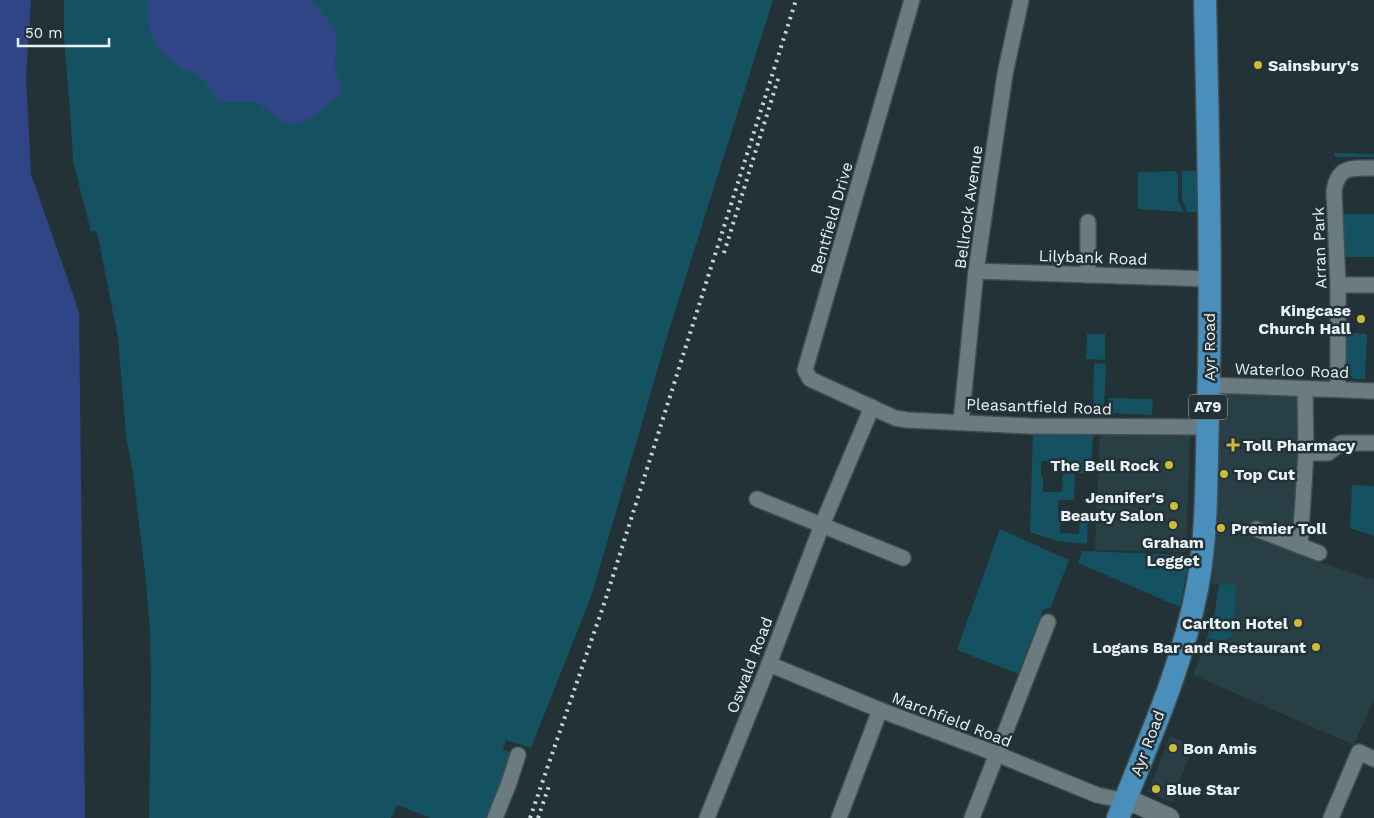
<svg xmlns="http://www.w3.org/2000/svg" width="1374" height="818" viewBox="0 0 1374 818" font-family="'Work Sans',sans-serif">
  <rect width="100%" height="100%" fill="#233236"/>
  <!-- built -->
  <g fill="#283f46">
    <path d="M1219,389l84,4v160l8,6 63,21v119l-20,46 -161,-70 21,-57 5,-34h-7z"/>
    <path d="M1100,431l90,3 -4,118 -91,-2z"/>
    <path d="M1170,736l23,10 -21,56 -24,-10z"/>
  </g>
  <!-- green -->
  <g fill="#145262">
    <path d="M64,0h709l-103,327 -78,267 -61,154 -25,-8 -3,10 9,3 -26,65h-55l-34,-13 -6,13h-242l2,-130 -1,-58 -5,-58 -12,-99 -7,-37 -8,-98 -21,-106 -3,-1 -3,1 -18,-71 -3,-50 -6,-72z"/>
    <path d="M1334,153l40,1v3h-39z"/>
    <path d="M1175,171l3,4v26l6,11 -46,-3v-37z"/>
    <path d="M1182,171h16v41h-11l-5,-13z"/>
    <rect x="1343" y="214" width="31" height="43"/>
    <path d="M1344,332l23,2 -2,45h-11l-10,-10z"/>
    <path d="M1087,334h18v26l-19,-1z"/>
    <path d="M1094,363l12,1 -2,45h-11z"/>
    <path d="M1108,398l45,1 -1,16 -44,-2z"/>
    <path d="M1033,433l60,1 -2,39h-25v-10l-25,-2v16h2v15h19l1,-18h12l-1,26h-16v18l2,1v14l19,1 1,-18h8l-1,28 -29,-3 -28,-9z"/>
    <path d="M1352,485l22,1v50l-24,-8z"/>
    <path d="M1000,529l69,31 -18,47 -8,3 -25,64 -61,-24z"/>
    <path d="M1082,551l108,4 -10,52 -102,-44z"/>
    <path d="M1219,584l17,1 -3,50c-8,8 -17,5 -26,2l7,-19z"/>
  </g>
  <!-- water -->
  <g fill="#2f4586">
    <path d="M0,0h31l-5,77 5,97 48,138 6,506h-85z"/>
    <path d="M148,0h163c9,13 27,25 26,42 0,8 -3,16 -2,24 0,10 7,16 7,26l-29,25 -21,8 -12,-5 -24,-18h-38l-13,-21 -9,-7 -16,-6 -18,-15 -6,-8 -8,-21z"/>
  </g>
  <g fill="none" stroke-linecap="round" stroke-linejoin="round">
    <defs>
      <g id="street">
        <path d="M912,0l-107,370 5,9 85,39 12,2 123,6 177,1"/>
        <path d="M976,271l233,8"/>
        <path d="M1088,275v-53"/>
        <path d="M1338,285h36"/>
        <path d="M1209,385l165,6"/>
        <path d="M1338,389v-104l-4,-94c4,-26 19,-23 40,-23"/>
        <path d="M961,422l15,-151 29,-197 16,-74"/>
        <path d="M1306,453h22l13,-10h33"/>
        <path d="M757,499l146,59"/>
        <path d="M1256,529l63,24"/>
        <path d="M1300,546l6,-93 -1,-64"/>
        <path d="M769,664l111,46 117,44 100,41 28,6"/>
        <path d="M495,818l14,-35 9,-28"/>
        <path d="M707,818l62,-154 53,-139 50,-118"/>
        <path d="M839,818l41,-108"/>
        <path d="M972,818l76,-196"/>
        <path d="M1331,818l28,-66 15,7"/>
      </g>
      <path id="secondary" d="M1125,801l13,3 31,14"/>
      <path id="primary" d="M1118,818c29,-74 64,-150 79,-229 11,-58 9,-116 11,-175 4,-138 0,-276 -3,-414"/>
    </defs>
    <!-- street casing -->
    <use href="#street" stroke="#404d51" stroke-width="18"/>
    <!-- secondary casing -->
    <use href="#secondary" stroke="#404d51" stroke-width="22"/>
    <!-- primary casing -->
    <use href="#primary" stroke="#404d51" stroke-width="25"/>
    <!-- street -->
    <use href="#street" stroke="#6b7c81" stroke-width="15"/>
    <!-- secondary -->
    <use href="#secondary" stroke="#6b7c81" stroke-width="20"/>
    <!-- primary -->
    <use href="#primary" stroke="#4a8fbb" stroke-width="22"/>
    <!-- rail -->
    <g stroke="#c9d3d6" stroke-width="4" stroke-dasharray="2.5 5" stroke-linecap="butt">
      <path d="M724,253l55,-177"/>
      <path d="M530,818l75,-217 191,-601"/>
      <path d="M538,818l12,-35"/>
    </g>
  </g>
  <!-- markers -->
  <g fill="#ceb938" stroke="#233236" stroke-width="2">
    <circle cx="1258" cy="65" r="5"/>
    <circle cx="1361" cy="319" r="5"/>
    <path d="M1230.5 437.5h5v5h5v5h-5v5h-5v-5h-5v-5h5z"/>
    <circle cx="1169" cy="465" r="5"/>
    <circle cx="1224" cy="474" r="5"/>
    <circle cx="1174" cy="506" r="5"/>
    <circle cx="1173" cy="525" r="5"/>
    <circle cx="1221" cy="528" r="5"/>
    <circle cx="1298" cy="623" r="5"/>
    <circle cx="1316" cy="647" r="5"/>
    <circle cx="1173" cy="748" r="5"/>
    <circle cx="1156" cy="789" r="5"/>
  </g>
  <g text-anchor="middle" stroke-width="5" stroke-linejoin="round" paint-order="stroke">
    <!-- shield labels -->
    <rect fill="#233236" stroke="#adb8bb" stroke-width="1" x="1189" y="394.5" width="38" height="25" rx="4"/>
    <g font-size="15" font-weight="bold" fill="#e8f1f4">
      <text x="1208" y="412">A79</text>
    </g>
    <!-- poi labels -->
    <g font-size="16" font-weight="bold" fill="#e8f1f4" stroke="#233236" text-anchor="start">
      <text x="1268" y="71">Sainsbury's</text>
      <text x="1351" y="316" text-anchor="end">Kingcase<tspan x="1351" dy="18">Church Hall</tspan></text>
      <text x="1243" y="451">Toll Pharmacy</text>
      <text x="1159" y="471" text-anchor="end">The Bell Rock</text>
      <text x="1234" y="480">Top Cut</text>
      <text x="1164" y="503" text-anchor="end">Jennifer's<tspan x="1164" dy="18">Beauty Salon</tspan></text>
      <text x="1231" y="534">Premier Toll</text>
      <text x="1173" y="548" text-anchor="middle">Graham<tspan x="1173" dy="18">Legget</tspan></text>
      <text x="1288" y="629" text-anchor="end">Carlton Hotel</text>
      <text x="1306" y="653" text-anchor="end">Logans Bar and Restaurant</text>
      <text x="1183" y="754">Bon Amis</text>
      <text x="1166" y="795">Blue Star</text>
    </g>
    <!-- street labels -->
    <g font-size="16" fill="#e8f1f4" stroke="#233236">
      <text transform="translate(968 207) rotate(-82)" y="6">Bellrock Avenue</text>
      <text transform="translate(831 218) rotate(-74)" y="6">Bentfield Drive</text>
      <text transform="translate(1319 248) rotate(-92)" y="6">Arran Park</text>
      <text transform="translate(1093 257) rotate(2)" y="6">Lilybank Road</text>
      <text transform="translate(1209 347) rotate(-90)" y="6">Ayr Road</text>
      <text transform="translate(1292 370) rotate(2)" y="6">Waterloo Road</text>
      <text transform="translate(1039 406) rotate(2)" y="6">Pleasantfield Road</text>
      <text transform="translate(749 665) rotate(-69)" y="6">Oswald Road</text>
      <text transform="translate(952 719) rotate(21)" y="6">Marchfield Road</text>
      <text transform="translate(1147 743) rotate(-69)" y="6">Ayr Road</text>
    </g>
  </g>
  <!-- scale -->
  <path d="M18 38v8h91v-8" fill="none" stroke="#e8f1f4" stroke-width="2.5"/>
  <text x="25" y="38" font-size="15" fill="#e8f1f4" stroke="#233236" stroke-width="4" paint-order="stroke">50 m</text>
</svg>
